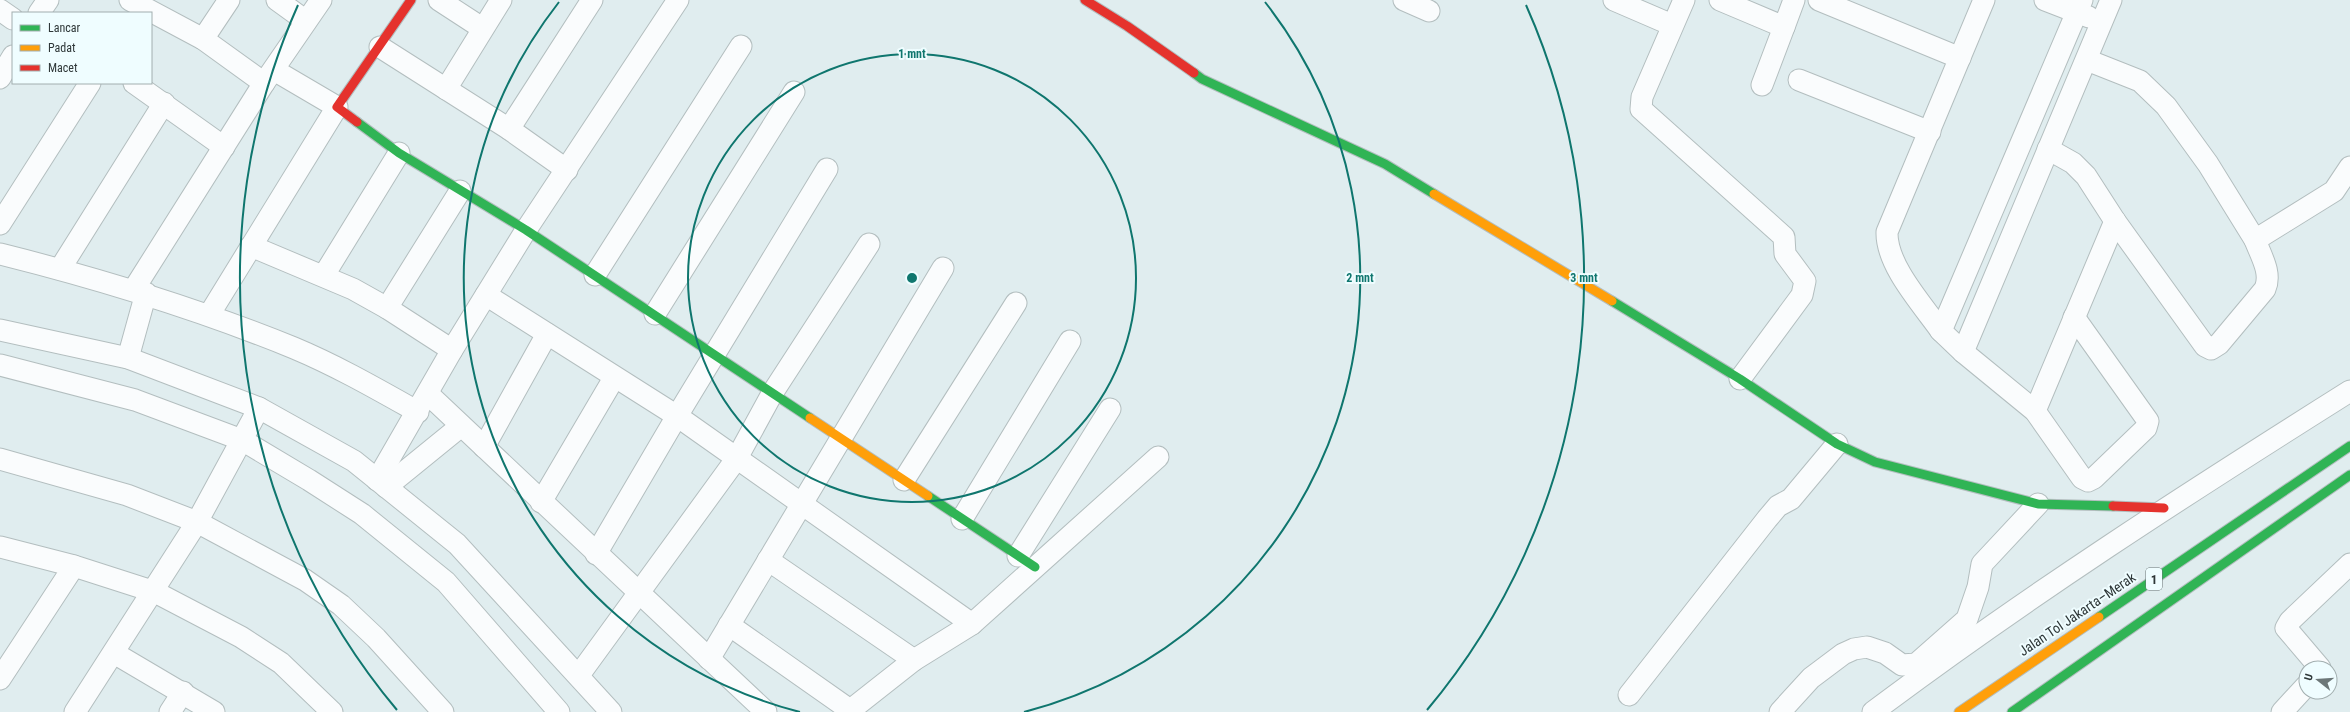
<svg xmlns="http://www.w3.org/2000/svg" width="2350" height="712" viewBox="0 0 2350 712" font-family="'Roboto Condensed',sans-serif">
  <rect width="100%" height="100%" fill="#e0edef"/>
  <g fill="none" stroke-linecap="round" stroke-linejoin="round">
    <defs>
      <g id="street">
        <path d="M130,0l73,39 61,44"/>
        <path d="M277,0l29,21"/>
        <path d="M439,0l43,28"/>
        <path d="M1404,0l25,11"/>
        <path d="M1614,0l58,25"/>
        <path d="M1684,0l-42,97 -1,12 143,128 1,17 20,27 -3,14 -62,84"/>
        <path d="M1720,0l64,27 10,-27"/>
        <path d="M1819,0l141,58"/>
        <path d="M2045,0l44,17"/>
        <path d="M0,10l13,9"/>
        <path d="M39,13l9,-13"/>
        <path d="M203,39l26,-39"/>
        <path d="M380,47l129,82 58,41"/>
        <path d="M2087,60l53,21 26,25 42,58 47,76 79,-49 16,-24"/>
        <path d="M0,78l13,-22"/>
        <path d="M1799,80l131,52"/>
        <path d="M134,83l90,64"/>
        <path d="M1762,85l22,-58"/>
        <path d="M446,89l55,-89"/>
        <path d="M509,129l83,-129"/>
        <path d="M2048,149l25,14 13,13 29,45 90,125 6,3 8,-5 46,-55c7,-16 -4,-33 -10,-49"/>
        <path d="M0,224l90,-141"/>
        <path d="M251,246l102,43 34,19 65,42"/>
        <path d="M0,254c100,25 198,55 294,94 43,18 83,41 124,64"/>
        <path d="M60,269l104,-166"/>
        <path d="M324,275l75,-122"/>
        <path d="M595,275l146,-229"/>
        <path d="M134,289l130,-206 57,-83"/>
        <path d="M486,295l191,121 295,208"/>
        <path d="M387,308l73,-117"/>
        <path d="M655,314l139,-222"/>
        <path d="M209,315l128,-208 -63,-37"/>
        <path d="M2074,317l74,104 -2,7 -52,50 -6,3 -6,-3 -47,-67 -72,-59 -22,-21 141,-331"/>
        <path d="M0,330l128,28 131,50 -62,114 -122,190"/>
        <path d="M1941,331c-19,-27 -55,-66 -54,-99l97,-232"/>
        <path d="M1963,352l148,-352"/>
        <path d="M128,358l18,-65"/>
        <path d="M0,365l135,35 107,40 67,40 53,34 84,68 113,130"/>
        <path d="M428,394l338,318"/>
        <path d="M259,408l95,53 103,83 154,168"/>
        <path d="M2035,411l80,-190"/>
        <path d="M484,447l63,-113"/>
        <path d="M0,459l127,36 70,27 108,58 36,25 35,33 67,74"/>
        <path d="M377,480l75,-130 74,-120 152,-230"/>
        <path d="M904,480l112,-177"/>
        <path d="M386,487l75,-61"/>
        <path d="M541,502l73,-124"/>
        <path d="M962,519l108,-178"/>
        <path d="M0,547l74,19 81,26 86,45 40,26 51,49"/>
        <path d="M596,554l81,-138 150,-247"/>
        <path d="M1018,556l92,-147"/>
        <path d="M768,560l146,100"/>
        <path d="M729,625l121,85"/>
        <path d="M114,653l100,59"/>
        <path d="M709,659l234,-391"/>
        <path d="M2320,668l-34,-40 4,-7 60,-57"/>
        <path d="M579,675l158,-217 36,-66 96,-148"/>
        <path d="M0,679l74,-113"/>
        <path d="M1629,695l138,-176 11,-13 13,-7 46,-55"/>
        <path d="M170,712l13,-20"/>
        <path d="M848,712l66,-52 58,-36 186,-167"/>
        <path d="M1780,712l31,-34 32,-24 11,-5 13,-2 18,6 17,12 14,-1 51,-45 11,-32 4,-23 56,-60"/>
        <path d="M1873,712c153,-115 315,-219 477,-321"/>
        <path d="M2282,712l24,-26"/>
      </g>
      <g id="fast">
        <path d="M1194,73l8,6 183,85 49,30"/>
        <path d="M357,122l42,31 127,77 284,188"/>
        <path d="M1612,301l128,78 97,65 38,18 163,42 75,2"/>
        <path d="M928,496l107,71"/>
        <path d="M2099,617l251,-171"/>
        <path d="M2012,712l338,-237"/>
      </g>
      <g id="slow">
        <path d="M1434,194l178,107"/>
        <path d="M810,418l118,78"/>
        <path d="M1959,712l140,-95"/>
      </g>
      <g id="jam">
        <path d="M1085,0l42,26 67,47"/>
        <path d="M357,122l-20,-15 74,-107"/>
        <path d="M2113,506l51,2"/>
      </g>
    </defs>
    <!-- street casing -->
    <use href="#street" stroke="#b3bebf" stroke-width="23"/>
    <!-- fast casing -->
    <use href="#fast" stroke="#b3bebf" stroke-width="11"/>
    <!-- slow casing -->
    <use href="#slow" stroke="#b3bebf" stroke-width="11"/>
    <!-- jam casing -->
    <use href="#jam" stroke="#b3bebf" stroke-width="11"/>
    <!-- street -->
    <use href="#street" stroke="#fafcfd" stroke-width="21"/>
    <!-- fast -->
    <use href="#fast" stroke="#30b455" stroke-width="9"/>
    <!-- slow -->
    <use href="#slow" stroke="#ff9f0a" stroke-width="9"/>
    <!-- jam -->
    <use href="#jam" stroke="#e5322d" stroke-width="9"/>
  </g>
  <!-- distance rings -->
  <g fill="none" stroke="#0f766e" stroke-width="2">
    <circle cx="912" cy="278" r="224"/>
    <path d="M800 712A448 448 0 0 1 559 2M1265 2A448 448 0 0 1 1024 712"/>
    <path d="M397 710A672 672 0 0 1 298 5M1526 5A672 672 0 0 1 1427 710"/>
  </g>
  <g text-anchor="middle" stroke-width="4" stroke-linejoin="round" paint-order="stroke">
    <!-- shield labels -->
    <rect fill="#effdff" stroke="#687274" stroke-width="1" x="2146" y="568" width="16" height="22" rx="3"/>
    <g font-size="13" font-weight="bold" fill="#2e3738">
      <text x="2154" y="584">1</text>
    </g>
    <!-- street labels -->
    <g font-size="14" fill="#2e3738" stroke="#effdff">
      <text transform="translate(2077 614) rotate(-34)" y="5">Jalan Tol Jakarta–Merak</text>
    </g>
  </g>
  <circle cx="912" cy="278" r="6" fill="#0f766e" stroke="#effdff" stroke-width="2"/>
  <g font-size="12" text-anchor="middle" font-weight="bold" fill="#0f766e" stroke="#effdff" stroke-width="4" stroke-linejoin="round" paint-order="stroke">
    <text x="912" y="58">1 mnt</text>
    <text x="1360" y="282">2 mnt</text>
    <text x="1584" y="282">3 mnt</text>
  </g>
  <!-- legend -->
  <rect x="12" y="12" width="140" height="72" fill="#effdff" stroke="#a2aeaf"/>
  <rect x="20" y="25" width="20" height="6" fill="#30b455" stroke="#a2aeaf"/>
  <text x="48" y="32" font-size="12" fill="#2e3738">Lancar</text>
  <rect x="20" y="45" width="20" height="6" fill="#ff9f0a" stroke="#a2aeaf"/>
  <text x="48" y="52" font-size="12" fill="#2e3738">Padat</text>
  <rect x="20" y="65" width="20" height="6" fill="#e5322d" stroke="#a2aeaf"/>
  <text x="48" y="72" font-size="12" fill="#2e3738">Macet</text>
  <!-- north arrow -->
  <g transform="translate(2318 680) rotate(287)"><circle r="19" fill="#effdff" stroke="#a2aeaf"/>
  <path d="M0-3L7 15L0 10L-7 15Z" fill="#6c7778"/>
  <text y="-6" font-size="11" font-weight="bold" text-anchor="middle" fill="#2e3738">U</text>
  </g>
</svg>
